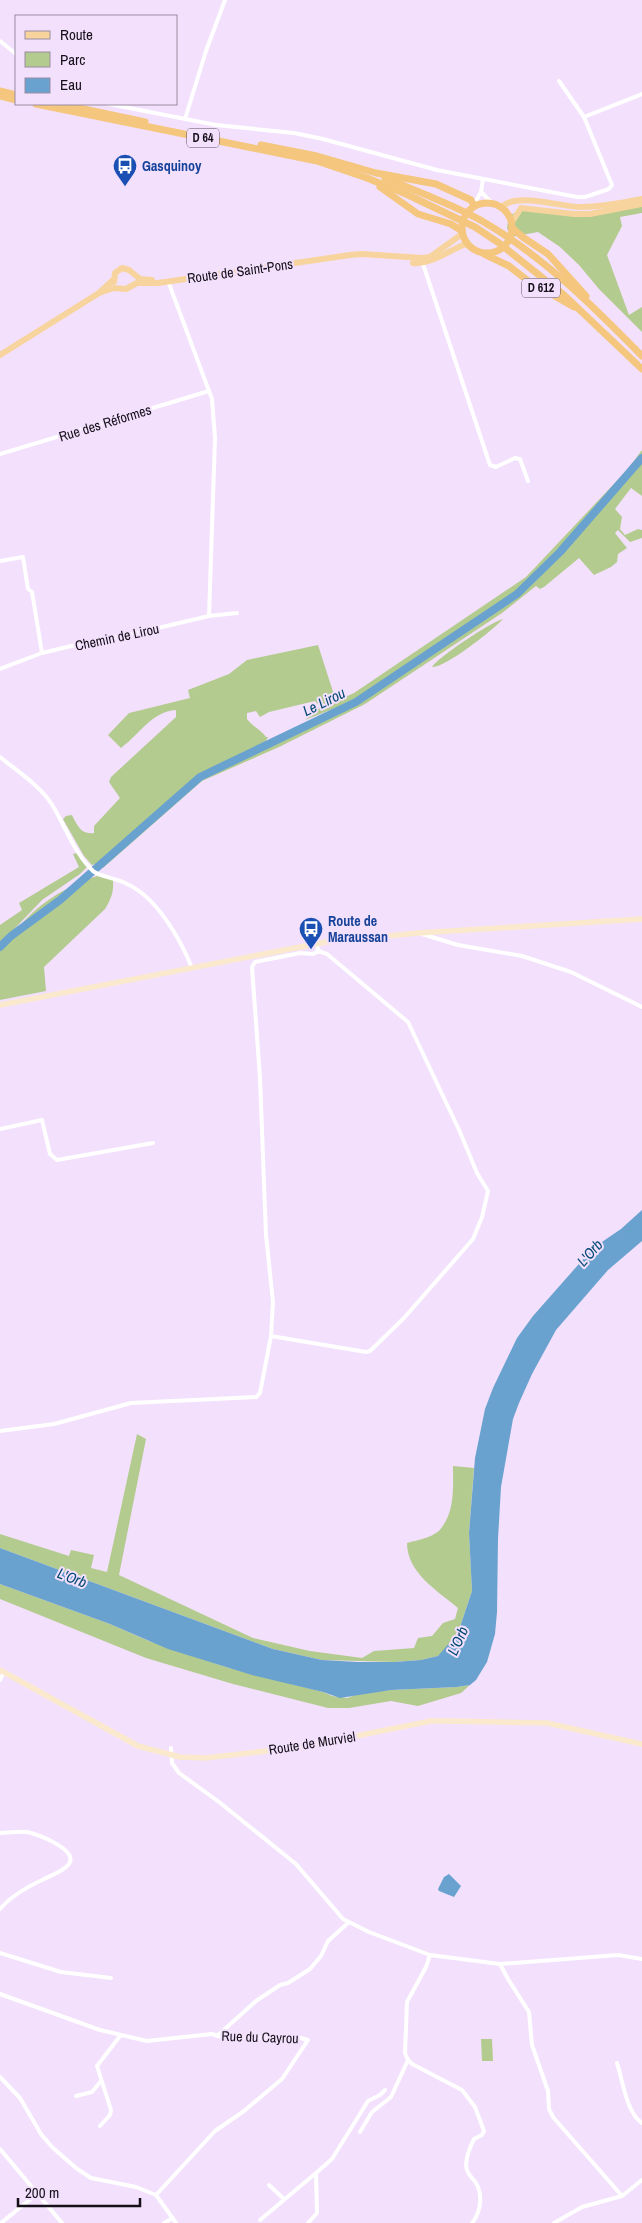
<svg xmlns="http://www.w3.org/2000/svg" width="642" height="2223" viewBox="0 0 642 2223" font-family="'Archivo Narrow',sans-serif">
  <rect width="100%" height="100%" fill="#f3e0fc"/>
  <!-- green -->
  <g fill="#b3cb8f">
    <path d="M642,205v8l-22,4 2,9 -15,29 22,60 13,-8v25l-43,-43 -20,-24 -19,-18 -22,-15 -27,5 -4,-9 2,-12 13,-7 49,6z"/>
    <path d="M642,450v6l-14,17 -69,78 -49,46 -154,103 -51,20 15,-13 -5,-6 -46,11 -9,5 -4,-6 -9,2v6c6,8 14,11 19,18h2l-2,4 -67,34 -103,89 -4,1 -8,-9 -21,-37 3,-3 6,-1c5,10 9,20 22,18v-7l26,-28 -11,-16 2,-5 65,-60v-7c-25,2 -35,23 -55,38l-13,-13 21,-22 61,-15 -2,-8 41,-16 18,-14 71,-15 18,56 18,-8 172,-116 101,-107z"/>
    <path d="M642,462v34l-11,-8 -16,21 7,8 -2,12 5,6 13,-6 4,1v8l-12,4 -12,-12 -3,3 12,15 -9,6 -1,8 -6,5 -17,8 -15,-17 -35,29 -4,2 -4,-3 -34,27 -137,91 -86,43 -77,34 -99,87 -4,-2 102,-89 98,-50 60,-26 153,-102 50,-47z"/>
    <path d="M503,619c-10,11 -58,49 -71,48 6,-10 59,-45 71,-48z"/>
    <path d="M77,853l10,14 -7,7 -38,26 -42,44v-19l22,-15 -3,-7 60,-36 -6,-13z"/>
    <path d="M97,876l16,4c1,12 -2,19 -8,29l-61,58 2,24 -46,9v-50c10,-9 16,-20 25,-30 19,-20 46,-36 72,-44z"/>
    <path d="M137,1434l9,5 -27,136 134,63 57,13 52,7 12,-7 40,-3 4,-10 14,-2 11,-13 12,-4 3,-11c-20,-17 -51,-35 -51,-65 11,-3 29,-6 35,-16 13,-17 11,-41 11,-61l21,2 -5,65 3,58 -14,42 -7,11 -13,12 -17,4 -27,2 -72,-2 -49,-11 -273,-101v-14l69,22 2,-6 23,5 -3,13 16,4z"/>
    <path d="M0,1584l110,40 39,17 77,26 97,25 9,4 15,2 18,-6 26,-2 66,-3 13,-2 -9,8 -43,13 -27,-5 -42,7h-21l-95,-24 -87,-26 -146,-59z"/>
    <path d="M481,2039h11l1,22h-11z"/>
  </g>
  <!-- water -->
  <g fill="#6aa2cf">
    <path d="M642,1210v31l-34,29 -52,60 -24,44 -13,29 -6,16 -12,68 -3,52 -1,73 -2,22 -8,28 -11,18 -6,5 -13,2 -66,3 -51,8 -17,-6 -71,-17 -84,-26 -58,-25 -110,-40v-36l273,101 49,11 36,2h36l27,-2 17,-4 20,-23 14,-42 -3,-58 6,-75 10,-49 8,-21 24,-50 16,-22 60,-68 28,-19z"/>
    <path d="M449,1874l12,12 -7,11 -15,-6 -1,-2 6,-12z"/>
  </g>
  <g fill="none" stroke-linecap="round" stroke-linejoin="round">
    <!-- river -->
    <path stroke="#6aa2cf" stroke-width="8" d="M0,947l11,-11 49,-36 140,-123 156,-75 161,-108 43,-42 82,-94"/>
    <!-- minor -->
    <g stroke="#fff" stroke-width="4">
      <path d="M0,41l16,13"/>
      <path d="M109,104l107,21 78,8 29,6 114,31 140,27h8l24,-8 3,-4 -28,-68 -25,-36"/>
      <path d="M584,117l58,-23"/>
      <path d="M185,119l21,-68 19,-51"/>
      <path d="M481,192l11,11"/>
      <path d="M477,204l-1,-3 5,-9 2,-13"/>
      <path d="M422,261l68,204 6,2 19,-9 5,1 8,22"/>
      <path d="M168,281l44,118 3,39 -6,178"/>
      <path d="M0,454l209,-63"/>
      <path d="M0,561l23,-4 5,32 4,3 10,61"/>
      <path d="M0,669l42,-16 50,-12 32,-5 85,-20 28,-3"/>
      <path d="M0,757c17,14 39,28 51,46 14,22 23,50 42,68 5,5 25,8 32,12 31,13 55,55 67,85"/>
      <path d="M422,934l36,11 64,11 49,16 71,35"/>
      <path d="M0,1129l42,-9 8,34 7,6 96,-17"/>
      <path d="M271,1336l95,16 4,-1 34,-33 69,-79 9,-22 6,-26 -11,-18 -17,-41 -52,-110 -81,-68 -9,-3 -1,-8"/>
      <path d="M0,1431l54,-7 77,-21 125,-6 4,-4 11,-57 2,-34 -7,-67 -6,-157 -8,-111 3,-5 45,-9 13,1 6,-3"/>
      <path d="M0,1680l4,-8"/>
      <path d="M171,1748l1,15 7,10 40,29 77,62 47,55 26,13 61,23 70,9 118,-9 24,4"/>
      <path d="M0,1833c9,0 18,-2 27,-1 11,2 58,20 39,35 -7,6 -16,9 -24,13 -15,7 -31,16 -42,29"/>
      <path d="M0,1953l61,19 50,6"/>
      <path d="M430,1955l-4,12 -19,35 -2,51 3,7 4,4 50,26 13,17 9,24 -2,4 -8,4c-4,8 -10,22 -7,31 1,4 6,9 9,13 7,12 5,29 -4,40"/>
      <path d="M500,1964l8,15 21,33 3,33 16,46 1,18 4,8 69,79"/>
      <path d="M0,1994l100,36 47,11 65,-7 13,4 72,-1 11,3 -26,39 -38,32 -29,20 -59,64"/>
      <path d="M217,2036l39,-35 24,-16 8,-2 22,-14 11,-13 7,-15 20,-18"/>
      <path d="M617,2063c6,18 9,49 25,60"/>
      <path d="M0,2077l20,21 21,36 11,13 24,21 15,10 45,9 20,8 20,28"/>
      <path d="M76,2096l16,-4 9,-11"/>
      <path d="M100,2126l10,-11 1,-5 -14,-44 23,-30"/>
      <path d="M360,2132l12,-20 19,-15 17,-37"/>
      <path d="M0,2149l62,74"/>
      <path d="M269,2185l15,14"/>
      <path d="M260,2220l56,-47"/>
      <path d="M1,2223l37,-30"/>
      <path d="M164,2223l9,-5"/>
      <path d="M308,2223l9,-10 -1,-40 16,-14 36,-58 12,-6 5,-5"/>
      <path d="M554,2223l28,-16 40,-11 20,-16"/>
    </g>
    <!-- secondary -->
    <g stroke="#fbe9ce" stroke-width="5.5">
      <path d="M0,1005l326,-63 92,-9 224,-14"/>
      <path d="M0,1670l138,76 42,11 25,1 96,-11 130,-26h13l103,2 95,21"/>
    </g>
    <!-- primary -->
    <g stroke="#f7d49e" stroke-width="6">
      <path d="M502,207c14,-15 59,0 79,0 20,0 41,-4 61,-8"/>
      <path d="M512,222l9,-14 53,6h16l52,-10"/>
      <path d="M413,263c18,2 36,-13 53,-19l7,5"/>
      <path d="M114,282l1,-9 7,-5 7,2 11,9 12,1"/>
      <path d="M99,293l15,-5 12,1 11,-6h21l192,-28 12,-1 61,4 7,-1 32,-23"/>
      <path d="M0,355l99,-62 14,-13"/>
    </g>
    <!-- trunk -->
    <g stroke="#f4c67e" stroke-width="7">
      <path d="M0,91l16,4"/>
      <path d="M0,96l16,4"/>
      <path d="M36,104l281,57 50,17 39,16 69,33 24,16 65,52 78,74"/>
      <path d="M60,104l85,18"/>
      <path d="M261,145l56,11 59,17 60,11 35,16 3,6"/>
      <path d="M385,178c31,13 69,27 97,43 61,35 111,85 160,135"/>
      <path d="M380,187l38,27 33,10 11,7"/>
      <circle cx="487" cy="228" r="25"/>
      <path d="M512,228l12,10 24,16 38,42"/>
      <path d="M484,254l25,12 18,14 47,27"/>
    </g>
  </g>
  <!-- icons -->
  <defs>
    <symbol id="bus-pin" viewBox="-11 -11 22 30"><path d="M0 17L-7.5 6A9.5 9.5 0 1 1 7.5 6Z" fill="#1a4fb4" stroke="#f3e0fc"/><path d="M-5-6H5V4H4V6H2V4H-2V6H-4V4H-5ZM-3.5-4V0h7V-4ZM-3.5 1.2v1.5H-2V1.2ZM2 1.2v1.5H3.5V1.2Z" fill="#fff"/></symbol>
  </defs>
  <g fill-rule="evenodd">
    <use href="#bus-pin" x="111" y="152" width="28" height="38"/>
    <use href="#bus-pin" x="297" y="915" width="28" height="38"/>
  </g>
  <g text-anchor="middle" stroke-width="4" stroke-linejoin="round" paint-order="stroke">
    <!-- shield labels -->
    <g fill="#f3e0fc" stroke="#584e5c" stroke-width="1">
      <rect x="187" y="128.5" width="32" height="19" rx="4"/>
      <rect x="522" y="278.5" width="38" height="19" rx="4"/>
    </g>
    <g font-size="12" font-weight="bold" fill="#150f18">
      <text x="203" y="142">D 64</text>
      <text x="541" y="292">D 612</text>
    </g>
    <!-- transit labels -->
    <g font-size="14" font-weight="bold" fill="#164399" stroke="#f3e0fc" text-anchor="start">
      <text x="142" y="171">Gasquinoy</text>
      <text x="328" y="926">Route de<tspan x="328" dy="16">Maraussan</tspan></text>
    </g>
    <!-- street labels -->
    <g font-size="14" fill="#150f18" stroke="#f3e0fc">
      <text transform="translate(240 271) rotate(-8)" y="5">Route de Saint-Pons</text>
      <text transform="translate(105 423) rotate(-17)" y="5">Rue des Réformes</text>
      <text transform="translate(117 637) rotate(-12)" y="5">Chemin de Lirou</text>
      <text transform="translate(312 1743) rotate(-9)" y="5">Route de Murviel</text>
      <text transform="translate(260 2037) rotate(2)" y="5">Rue du Cayrou</text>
    </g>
    <!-- water labels -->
    <g font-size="15" font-style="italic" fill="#024874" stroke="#f3e0fc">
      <text transform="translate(324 702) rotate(-26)" y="5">Le Lirou</text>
      <text transform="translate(590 1253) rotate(-48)" y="5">L'Orb</text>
      <text transform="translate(72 1578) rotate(21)" y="5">L'Orb</text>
      <text transform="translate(458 1641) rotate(-66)" y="5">L'Orb</text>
    </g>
  </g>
  <!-- legend -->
  <rect x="15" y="15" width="162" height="90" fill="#f3e0fc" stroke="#9a8ca1"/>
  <rect x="25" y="31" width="25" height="8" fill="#f7d49e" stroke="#9a8ca1"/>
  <text x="60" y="40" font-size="15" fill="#150f18">Route</text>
  <rect x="25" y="52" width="25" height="15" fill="#b3cb8f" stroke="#9a8ca1"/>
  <text x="60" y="65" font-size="15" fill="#150f18">Parc</text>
  <rect x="25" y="78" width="25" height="15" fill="#6aa2cf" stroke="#9a8ca1"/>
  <text x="60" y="90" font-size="15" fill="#150f18">Eau</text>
  <!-- scale -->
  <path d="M18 2198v8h122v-8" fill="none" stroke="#150f18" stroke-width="2.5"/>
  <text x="25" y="2198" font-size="15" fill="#150f18" stroke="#f3e0fc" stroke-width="4" paint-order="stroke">200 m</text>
</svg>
